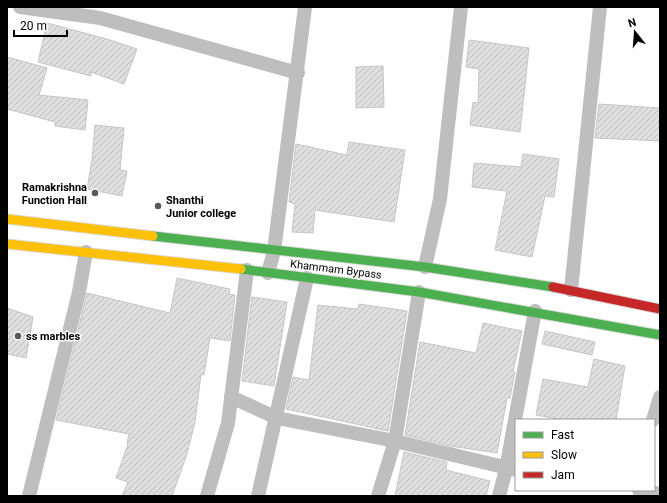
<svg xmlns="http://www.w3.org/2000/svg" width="667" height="503" viewBox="0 0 667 503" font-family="Roboto,sans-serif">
  <defs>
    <pattern id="building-hatch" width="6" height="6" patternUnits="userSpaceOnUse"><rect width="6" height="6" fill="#dfdfdf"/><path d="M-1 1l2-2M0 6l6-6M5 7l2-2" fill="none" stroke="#bebebe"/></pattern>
  </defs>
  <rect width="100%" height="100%" fill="#fff"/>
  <!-- building -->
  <g fill="url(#building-hatch)" stroke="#c6c6c6">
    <path d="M47,23l60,16 30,10 -13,35 -33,-12v4l-53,-14z"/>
    <path d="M469,40l60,8 -9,84 -50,-7 3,-23 5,1 1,-34 -13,-2z"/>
    <path d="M7,57l40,11 -8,27 49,5 -3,30 -30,-4v-4l-48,-13z"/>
    <path d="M383,66l1,41 -28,1v-41z"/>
    <path d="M599,104l61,4v33l-65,-3z"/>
    <path d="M95,125l29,3 -4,42 7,1 -5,25 -35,-7 5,-29z"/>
    <path d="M349,142l56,8 -11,72 -79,-12 -2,23 -21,-1 3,-28 -6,-2 7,-58 51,11z"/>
    <path d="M523,154l36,5 -5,38 -9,-1 -13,61 -37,-7 12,-59 -35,-4 2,-24 47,4z"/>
    <path d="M177,278l53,11 -1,5 6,1 -5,46 -20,-3 -6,37 -3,-1 -6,48 -8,32 -15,42h-50l6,-14 -12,-4 12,-34 -1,-1 2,-9 -73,-14 31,-127 83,20z"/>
    <path d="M252,297l35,5 -13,84 -32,-5z"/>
    <path d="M359,304l48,7 -19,120 -102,-22 7,-32 16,3 9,-75 40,4z"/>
    <path d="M7,308l26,9 -7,41 -19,-4z"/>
    <path d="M483,323l39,8 -9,40 2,1 -5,26h-3l-10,55 -47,-7 -45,-11 15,-93 56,11z"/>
    <path d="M545,331l50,11 -3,13 -50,-11z"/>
    <path d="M594,359l31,7 -9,54h-53l-27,-5 7,-36 45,8z"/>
    <path d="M404,452l43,10 -1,8 44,11 -4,15h-91z"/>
  </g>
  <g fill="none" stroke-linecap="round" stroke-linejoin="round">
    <defs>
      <g id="fast">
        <path d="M153,236l272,31 128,20"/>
        <path d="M241,269l178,23 241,43"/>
      </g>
      <g id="slow">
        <path d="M7,219l146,17"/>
        <path d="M7,244l234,25"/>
      </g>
      <path id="jam" d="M553,287l107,22"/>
    </defs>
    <!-- fast casing -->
    <use href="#fast" stroke="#dbdbdb" stroke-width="11"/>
    <!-- slow casing -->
    <use href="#slow" stroke="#dbdbdb" stroke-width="11"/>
    <!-- jam casing -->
    <use href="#jam" stroke="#dbdbdb" stroke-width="11"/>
    <!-- street -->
    <g stroke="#bebebe" stroke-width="14">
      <path d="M20,7l80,11 198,55"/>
      <path d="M425,267l15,-68 21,-192"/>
      <path d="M268,273l6,-22 31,-244"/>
      <path d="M571,290l29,-283"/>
      <path d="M231,397l46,21 118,23 121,29"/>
      <path d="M653,420l7,-23"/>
      <path d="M639,490l21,4"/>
      <path d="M29,496l50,-204 7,-40"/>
      <path d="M207,496l21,-73 19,-153"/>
      <path d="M258,496l49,-218"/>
      <path d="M378,496l17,-55 24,-149"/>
      <path d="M499,496l7,-27 29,-158"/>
    </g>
    <!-- fast -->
    <use href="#fast" stroke="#4caf50" stroke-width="9"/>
    <!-- slow -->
    <use href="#slow" stroke="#ffc107" stroke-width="9"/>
    <!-- jam -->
    <use href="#jam" stroke="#c62828" stroke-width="9"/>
  </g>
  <!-- markers -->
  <g fill="#595959" stroke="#fff" stroke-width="1.5">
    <circle cx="95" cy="193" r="4"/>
    <circle cx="158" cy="206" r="4"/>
    <circle cx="18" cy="336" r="4"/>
  </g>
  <g text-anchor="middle" stroke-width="3" stroke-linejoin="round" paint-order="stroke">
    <!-- poi labels -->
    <g font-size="11" font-weight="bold" fill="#000" stroke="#fff" text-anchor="start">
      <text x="87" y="191" text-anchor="end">Ramakrishna<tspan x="87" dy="13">Function Hall</tspan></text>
      <text x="166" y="204">Shanthi<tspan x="166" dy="13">Junior college</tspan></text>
      <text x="26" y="340">ss marbles</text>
    </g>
    <!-- street labels -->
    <g font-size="11" fill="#000" stroke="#fff">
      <text transform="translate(336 269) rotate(7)" y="4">Khammam Bypass</text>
    </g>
  </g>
  <!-- border -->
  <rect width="667" height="503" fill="none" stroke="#000000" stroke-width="16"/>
  <!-- legend -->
  <rect x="515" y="419" width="140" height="72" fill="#ffffff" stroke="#999999"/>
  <rect x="523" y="432" width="20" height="6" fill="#4caf50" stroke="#999999"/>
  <text x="551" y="439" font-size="12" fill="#000000">Fast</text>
  <rect x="523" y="452" width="20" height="6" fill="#ffc107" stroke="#999999"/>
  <text x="551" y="459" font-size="12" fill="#000000">Slow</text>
  <rect x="523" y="472" width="20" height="6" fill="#c62828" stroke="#999999"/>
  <text x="551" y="479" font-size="12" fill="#000000">Jam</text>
  <!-- north arrow -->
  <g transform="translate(635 32) rotate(343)" stroke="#ffffff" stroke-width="3" paint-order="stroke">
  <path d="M0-3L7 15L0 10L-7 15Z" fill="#000000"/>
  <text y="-6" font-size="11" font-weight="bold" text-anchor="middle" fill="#000000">N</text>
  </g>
  <!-- scale -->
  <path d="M14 30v6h53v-6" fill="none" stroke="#000000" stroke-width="2"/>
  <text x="20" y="30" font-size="12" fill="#000000" stroke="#ffffff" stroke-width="3" paint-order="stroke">20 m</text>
</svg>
